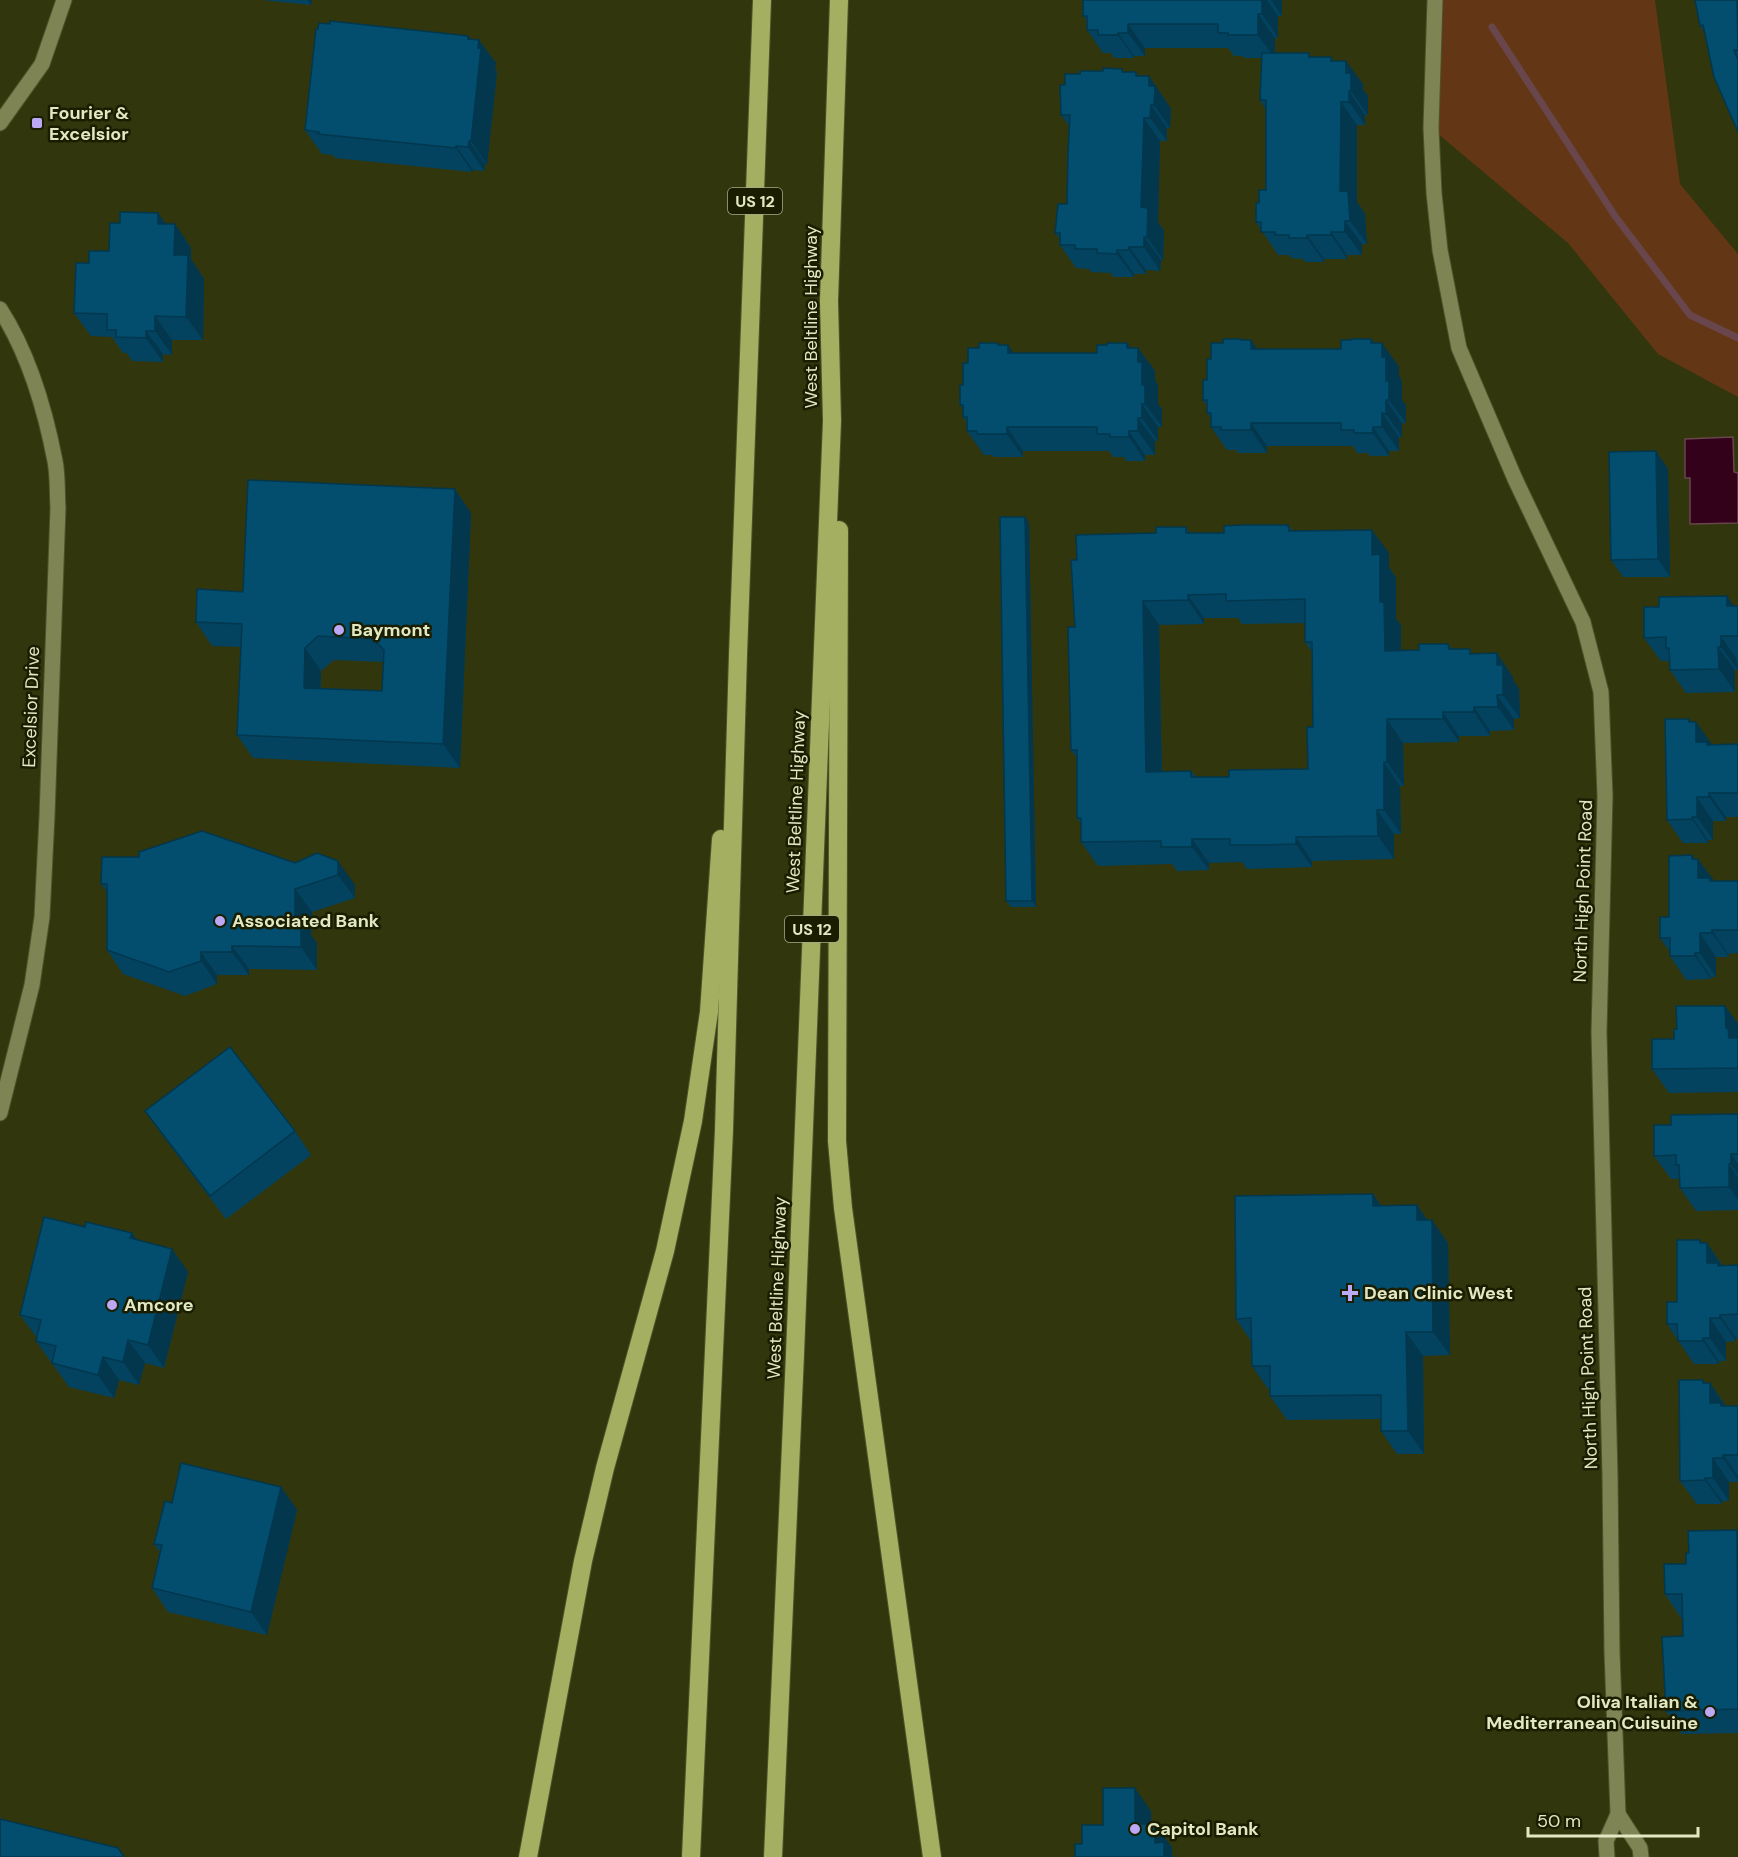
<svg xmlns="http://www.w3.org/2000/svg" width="1738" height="1857" viewBox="0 0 1738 1857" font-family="'DM Sans',sans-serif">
  <rect width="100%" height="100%" fill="#32360d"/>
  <!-- green -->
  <path fill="#633716" d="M1435,0h220l25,184 58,70v143l-80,-43 -90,-111 -137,-115z"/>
  <!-- water -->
  <path fill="#33011a" stroke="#68464c" stroke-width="1.5" d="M1733,437l1,35 4,1v50l-48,1v-46h-5v-39z"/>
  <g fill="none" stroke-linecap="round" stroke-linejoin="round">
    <!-- stream -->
    <path stroke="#68464c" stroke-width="7" d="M1492,27l123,189 75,99 48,23"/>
    <defs>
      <g id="secondary">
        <path d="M1435,0l-4,128 3,65 6,57 19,98 56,131 68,143 18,70 4,104 -6,236 11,443 2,177 6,162 -12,27 1,16"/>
        <path d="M0,123l42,-59 22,-64"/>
        <path d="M0,309c29,45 45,100 55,152 3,15 2,32 3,47l-11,308 -5,101 -10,68 -32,128"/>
        <path d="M1618,1814l22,34 1,9"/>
      </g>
      <g id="highway">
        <path d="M839,530l-2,611 6,67 89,649"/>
        <path d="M528,1857l55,-296 22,-93 60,-217 28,-130 16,-109 12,-173"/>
        <path d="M691,1857l33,-727 14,-475 24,-655"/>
        <path d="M773,1857l22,-503 37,-933 -3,-120 10,-301"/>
      </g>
    </defs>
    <!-- secondary casing -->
    <use href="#secondary" stroke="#4e522a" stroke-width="17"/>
    <!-- highway casing -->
    <use href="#highway" stroke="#4e522a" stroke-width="20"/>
    <!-- secondary -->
    <use href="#secondary" stroke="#7e8454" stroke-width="15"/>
    <!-- highway -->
    <use href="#highway" stroke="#a5af62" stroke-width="18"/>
  </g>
  <!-- wall -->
  <g fill="#03435f" fill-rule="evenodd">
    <path d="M262,0h50l-1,5z"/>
    <path d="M1083,0h199v16h-4v22h-3v15l37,4h19l2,4 30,23v6l5,6v19h-3v10h-8v77l8,12 2,30h-5v11h-15v4h-23v3h-19l-2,-3 -12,-1 -2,-3h-11l-22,-33 3,-19 7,-13v-80l-6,-10 2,-42h-18l-1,-2h-9l-6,-8h-83v8h-11v2h-20l-3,-5h-8l-16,-23v-9l-4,-5z"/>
    <path d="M1738,0v132l-33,-99 -5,-7z"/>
    <path d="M468,36l3,3 8,1 17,23 -1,5 2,4 -10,93 -2,-1 -1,7 -11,-1 -1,2 -137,-14 -2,-3 -11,-1 -17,-24z"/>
    <path d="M1124,72h12l2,4h11l22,33 -1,19h-3v13h-7l-2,81 6,9 -1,29h-2l-1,11 -14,-1v4h-12v3h-21l-2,-4 -20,-1 -2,-3 -13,-1 -16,-23v-6l-5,-6 12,-29 2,-78 -8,-11 4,-30z"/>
    <path d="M120,223l55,1 16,24v11l13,20 -1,61h-31v15l-9,-1v8l-31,-1 -5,-8h-4l-11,-16 -21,-1 -17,-23 15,-50 20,-12z"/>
    <path d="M1371,339l4,4h7l17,24v9l3,5v19l4,5v18h-4v14h-3v14h-10v5h-19l-2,-3h-11l-4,-7h-86v7h-29l-2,-3h-9l-16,-23v-9l-4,-5v-7l-4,-6 8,-41 12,-16 20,-3h8l6,9h84l10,-9z"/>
    <path d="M1127,343l4,5h7l17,23v9l3,5v19l4,5v18h-4v14h-3v14h-10v6h-19l-2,-4h-11l-4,-6h-86v6h-29l-2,-2h-8l-17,-24v-8l-4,-6v-8l-3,-4 8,-42 11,-15 20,-3 15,8h83l10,-8z"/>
    <path d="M1668,469l2,108h-47l-12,-17z"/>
    <path d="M471,513l-11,255 -207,-10 -16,-23 4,-88 -29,-1 -16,-24 47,-30zM334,660l50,2 -2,29 -61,-3v-17z"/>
    <path d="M1029,522l7,385h-25l-5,-6z"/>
    <path d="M1288,525l5,6 96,22v14l7,11v41l5,6v25h18l29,-6 4,5 21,5 40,23v3l6,9 1,29 -6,1v11l-24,1v5h-31v6l-56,1 1,43h-4l1,48h-7v25l-82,2v6l-31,1 -34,1 -5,-7 -33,1v7l-32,1 -5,-7 -74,2 -17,-24v-18l-4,-6v-60l-6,-8 6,-190 109,-33 4,6h34zM1204,618h34l4,6 63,-1v19l7,10 1,75 -5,42 -79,8h-33l-5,-6 -29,1 -3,-147 45,-1z"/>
    <path d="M1733,606h5v64h-3v22l-49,1 -16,-23v-9h-9l-17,-23z"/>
    <path d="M1692,722h4l16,23 26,-1v73h-12v4h-13v19h-5v3h-25l-16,-23z"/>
    <path d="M317,853l38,32v13l-43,14 -1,23 6,8v27l-68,-1v6h-32v9l-32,12 -62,-22 -16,-24v-58l-6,-8 194,-21z"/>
    <path d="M1695,859l19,22h24v72l-10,1 1,3h-13v20h-5v2l-25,1 -16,-24v-4l-10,-14z"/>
    <path d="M1725,1006l13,18v68l-69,1 -17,-24 22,-30 3,-10z"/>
    <path d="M145,1111l150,20 16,24 -85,64 -64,-84z"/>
    <path d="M1738,1114v96l-42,1 -16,-23v-9h-9l-17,-23 17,-31z"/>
    <path d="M1373,1194l8,12 36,-1 10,15 21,23 2,112 -27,1 1,98h-27l-16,-23v-12l-94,1 -17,-24v-7h-2l-16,-23 -1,-25 -15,-22z"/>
    <path d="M85,1227l47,6 5,7 35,9 16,23 -24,96 -19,-5 -6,22 -20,-5 -5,18 -45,-11 -33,-46 1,-3 -17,-23z"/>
    <path d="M1703,1243h4l16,23 15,-1v73h-2v3l-10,1v19h-7v3h-25l-27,-40z"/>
    <path d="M1706,1383h4l16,23h12v76h-9v19h-7v3h-25l-17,-23z"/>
    <path d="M281,1487l16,23 -30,125 -99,-23 -16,-24 8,-36 -6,-8 18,-41z"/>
    <path d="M1737,1530l1,203 -56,1 -16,-23 17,-75v-18h-2l-16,-24 21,-30 3,-11z"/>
  </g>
  <!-- shaded-wall -->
  <g fill="#02374e">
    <path d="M307,0h5l-1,5z"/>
    <path d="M1262,0h5l11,16v22l-16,-24z"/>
    <path d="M1271,0h11v16z"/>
    <path d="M1258,14l17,24v20l-17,-23z"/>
    <path d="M1128,24l17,24v8l-17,-23z"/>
    <path d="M1118,33l16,23v2l-16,-23z"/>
    <path d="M468,36l12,17 -2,-5 1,-8 17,23 -1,5 2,4 -10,93 -16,-24z"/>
    <path d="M1346,61l17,23v6l5,6v19l-17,-24 -5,-18z"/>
    <path d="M1149,76l22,33 -1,19 -16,-23 -5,-19z"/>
    <path d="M1349,91l16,24v10l-16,-23z"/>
    <path d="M1341,102l16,23v77l8,12 2,30 -17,-23 -10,-30z"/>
    <path d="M1151,105l16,23v13l-17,-23z"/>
    <path d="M1144,118l16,23 -2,81 6,9 -1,29 -16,-23 -6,-30z"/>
    <path d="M469,141l16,23 -1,7 -16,-24z"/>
    <path d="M456,146l17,24 -1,2 -16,-24z"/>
    <path d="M158,213l16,22 1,-11 16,24v11l13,20 -1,61 -17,-23 -12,-62 -16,-31z"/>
    <path d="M1345,221l17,23v11l-17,-23z"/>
    <path d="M1331,232l16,23v4l-16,-24z"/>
    <path d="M1307,235l17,24v3l-17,-24z"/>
    <path d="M1144,237l17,23 -1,11 -16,-24z"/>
    <path d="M1129,247l17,23v4l-17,-24z"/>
    <path d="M1117,250l17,24v3l-17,-23z"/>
    <path d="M155,316l17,24v15l-17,-24z"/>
    <path d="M146,331l17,23v8l-17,-24z"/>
    <path d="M1371,339l11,16v-12l17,24v9l3,5v19l4,5v18l-17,-23 -3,-19 -15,-38z"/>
    <path d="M1251,340l17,24 -17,-15z"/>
    <path d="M1127,343l11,16v-11l17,23v9l3,5v19l4,5v18l-17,-23 -3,-19 -15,-37z"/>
    <path d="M1008,345l16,23 -16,-15z"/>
    <path d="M1386,400l16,23v14l-16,-23z"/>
    <path d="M1142,404l16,23v14l-16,-23z"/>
    <path d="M1382,413l17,24v14l-17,-24z"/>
    <path d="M1138,418l17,23v14l-17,-24z"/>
    <path d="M1251,423l16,23v7l-16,-23z"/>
    <path d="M1007,427l16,24v6l-16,-23z"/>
    <path d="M1373,427l16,24v5l-16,-23z"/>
    <path d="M1129,431l16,24v6l-16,-24z"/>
    <path d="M1656,451l12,18 2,108 -12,-18z"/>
    <path d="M455,489l16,24 -11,255 -17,-24z"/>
    <path d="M1025,517l4,5 7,385 -4,-6z"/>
    <path d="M1372,530l17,23v14l7,11v41l5,6v49l-16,-23 -5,-49 -8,-47z"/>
    <path d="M1188,595l16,23v6l-16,-24z"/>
    <path d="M1727,596l11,16 -11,-6z"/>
    <path d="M1143,601l16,24 3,171 -16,-24z"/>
    <path d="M1721,636l16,24 1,10 -17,-23z"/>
    <path d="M1718,647l17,23v22l-16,-23z"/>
    <path d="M305,648l16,23 -1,40 -16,-23z"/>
    <path d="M1497,653l16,24v3l6,9 1,29 -17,-23 -6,-30z"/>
    <path d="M1497,695l17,24v11l-16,-23z"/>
    <path d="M1474,707l16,24v5l-16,-24z"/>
    <path d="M1443,712l16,24v6l-16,-23z"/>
    <path d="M1387,719l16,24 1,43 -17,-24z"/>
    <path d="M1689,719l7,10v-7l17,24 -17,-4 -7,-20z"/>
    <path d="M1384,762l16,24 1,48 -17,-24z"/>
    <path d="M1709,793l17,24v4l-17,-24z"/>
    <path d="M1697,797l16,24v19l-16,-23z"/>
    <path d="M1377,810l17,24v25l-16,-23z"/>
    <path d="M1692,817l16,23v3l-16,-24z"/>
    <path d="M1296,837l16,24v6l-16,-23z"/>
    <path d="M1192,839l17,24v7l-17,-23z"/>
    <path d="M1692,855l6,9v-5l17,23 -17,-4 -6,-19z"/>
    <path d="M338,861l17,24v13l-17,-23z"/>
    <path d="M295,889l17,23 -1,23 6,8v27l-16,-23 -6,-27z"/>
    <path d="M1712,930l16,24 1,3 -17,-24z"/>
    <path d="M1700,933l16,24v20l-16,-24z"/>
    <path d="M232,946l17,23v6l-17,-23z"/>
    <path d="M201,952l16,23v9l-16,-23z"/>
    <path d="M1695,953l16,24v2l-16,-23z"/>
    <path d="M1725,1006l13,18v27l-9,-13 -3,-10z"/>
    <path d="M1731,1154l7,10v10l-7,-10z"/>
    <path d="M1729,1164l9,14v22l-9,-13z"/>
    <path d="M1373,1194l16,23 -16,-11z"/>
    <path d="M1417,1205l15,22v-7l16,23 2,112 -17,-23 -16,-112z"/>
    <path d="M132,1233l16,23 -18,-18z"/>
    <path d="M1700,1240l7,10v-7l16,24 -16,-4 -7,-20z"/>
    <path d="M172,1249l16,23 -24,96 -16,-23z"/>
    <path d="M1720,1315l16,23v3l-16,-23z"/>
    <path d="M1710,1318l16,24v19l-16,-23z"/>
    <path d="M1406,1332l17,24 1,98 -16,-23z"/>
    <path d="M1703,1338l16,23v3l-16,-23z"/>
    <path d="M128,1340l17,23 -6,22 -16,-23z"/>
    <path d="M103,1357l16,23 -5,18 -16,-23z"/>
    <path d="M1703,1380l7,10v-7l16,24 -16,-4 -7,-20z"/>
    <path d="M1723,1455l15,21v4l-15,-22z"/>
    <path d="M1713,1458l16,24v19l-16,-23z"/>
    <path d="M1705,1478l17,23v3l-17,-24z"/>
    <path d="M281,1487l16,23 -30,125 -16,-23z"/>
    <path d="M1135,1788l16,23 1,36 -17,-23z"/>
    <path d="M1155,1824l17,23v7l2,3h-10l-9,-14z"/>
  </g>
  <!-- building -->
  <g fill="#034e6f" stroke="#02374e" stroke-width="1.5" fill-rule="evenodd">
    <path d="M1083,0h179v14h-4v21h-30v-2h-10v-9h-90v9h-10v2h-20v-5h-11v-14h-4z"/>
    <path d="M1695,0h42l1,50h-4l4,10v72l-24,-55 -11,-52 -3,1z"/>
    <path d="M330,21l138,15v3l11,1 -1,8h3l-10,93h-2l-1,6 -12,-1v2l-138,-14 1,-2 -14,-2 11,-101h2l1,-6 11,1z"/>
    <path d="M1262,53h47v4h22v4h15v12h5v18h-2v11h-8l-1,89h8l2,30h-5v11h-14v3h-24v3h-18v-3h-14v-3h-14v-10h-5v-19h3v-13h7v-90h-6z"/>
    <path d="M1103,68l19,1v3h14v4h13v10h6l-1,19h-3l-1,13h-6l-3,89 7,1 -1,29h-3v10h-15v3h-12v4l-20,-1v-4h-22v-4h-15v-12h-5l3,-29h9l1,-51 2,-38h-9l-1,-30h5v-11h15v-3h23z"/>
    <path d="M120,212l38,1v11h17l-1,31h14l-2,62 -31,-1v15h-9v7l-30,-1v-7h-9v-16l-33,-1 2,-50h13v-12h20l1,-28h10z"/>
    <path d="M1223,339h18v1h10v9h90v-9h10v-1h20v4h11v14h4v24h3v19h-3v14l-4,-1v14h-9v6h-19v-3h-13v-7h-90v7h-30v-3h-10v-14h-4v-13h-4v-20h4v-21h4v-16h12z"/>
    <path d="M979,343h19v2h10v8h89v-8h10v-2h20v5h11v14h4v23h3v19h-3v14h-4v13h-9v6h-19v-3h-13v-7h-90v7h-30v-3h-10v-14h-4v-12h-3v-20h3v-22h5v-15h11z"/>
    <path d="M1656,451l2,108 -47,1 -2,-108z"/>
    <path d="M248,480l207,9 -12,255 -206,-9 5,-111 -46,-2 1,-33 46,3zM318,636l55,3 11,11 -2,41 -78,-3 1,-40z"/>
    <path d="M1000,517h25l7,384h-26z"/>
    <path d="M1242,525h46l1,6 83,-1v25l8,-1v48h4l1,49 34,-1v-6h29l1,5h21v5l27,-1v12h6v30h-6l1,12h-24v5h-31v7h-56v43h-3v48h-7l1,26 -82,1v7l-31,1h-35v-6h-38v8h-31v-6l-80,1v-24h-4v-68h-6l-3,-123h7l-4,-67h6l-1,-25 80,-2v-6h30v6h38v-7zM1226,594v7l79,-2v43h7l1,85h-6l1,42 -79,1v7h-38v-6l-45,1 -3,-171 45,-1v-5z"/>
    <path d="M1727,596v10h11v30h-17v11h-3l1,22 -49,1 -1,-22h-3v-11l-22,1v-31h15v-10z"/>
    <path d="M1665,719h24v3h7v20h11v3l31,-1v49h-29v4h-12v20h-5v2l-25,1z"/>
    <path d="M202,831l93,32 22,-10 21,8v14l-43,14v31h6v27l-69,-1v6h-31v9l-32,11 -62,-22v-66h-6l1,-27h37v-5z"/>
    <path d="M1692,855v4h6v19h12v3h28v49h-26v3h-12v20h-5v3h-25v-18h-10v-21h9v-61z"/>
    <path d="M1676,1006h49l1,22h2l1,10h9v30l-86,1v-30h22v-10h3z"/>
    <path d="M230,1047l65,84 -85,65 -65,-85z"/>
    <path d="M1738,1114v40h-7v10h-2v23l-49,1 -1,-23h-3v-10l-22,1v-31h17v-10z"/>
    <path d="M1373,1194v12l44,-1v15h15l1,112h-27l2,99h-27v-36l-111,1v-30h-18l-1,-48 -15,1 -1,-123z"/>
    <path d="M44,1217l41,10 1,-5 46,11 -2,5 42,11 -24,96 -20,-5 -5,22 -20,-5 -5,18 -46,-12 4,-17 -20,-5 5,-21 -21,-5z"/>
    <path d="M1677,1240h23v3h7v20h11v3l20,-1v49l-18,1v3h-10v20h-7v3h-25l-1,-17h-10v-22h10z"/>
    <path d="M1679,1380h24v3h7v20h11v3h17v49h-15v3h-10v20h-8v2l-25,1z"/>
    <path d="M181,1463l100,24 -30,125 -99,-24 10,-43 -8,-1 11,-43 7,2z"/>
    <path d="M1737,1530l1,179 -72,2 -4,-74 21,-1 -1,-42h-17l-1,-30h22v-11h3l-1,-22z"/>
    <path d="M1103,1788h32v36h20v19l9,-1v15h-89v-13h7v-19h21z"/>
    <path d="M0,1819l118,29 6,9h-124z"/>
  </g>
  <!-- markers -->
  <g fill="#bca9f5" stroke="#1a1d00" stroke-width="2">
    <rect x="31" y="117" width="12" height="12" rx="3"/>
    <circle cx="339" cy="630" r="6"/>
    <circle cx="220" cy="921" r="6"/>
    <path d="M1347 1284h6v6h6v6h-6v6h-6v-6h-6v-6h6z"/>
    <circle cx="112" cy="1305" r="6"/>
    <circle cx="1710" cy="1712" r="6"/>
    <circle cx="1135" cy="1829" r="6"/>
  </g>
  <g text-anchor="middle" stroke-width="5" stroke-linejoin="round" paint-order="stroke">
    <!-- shield labels -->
    <g fill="#1a1d00" stroke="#a6ab88" stroke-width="1.5">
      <rect x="728" y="188" width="54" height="26" rx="4.5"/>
      <rect x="785" y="916" width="54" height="26" rx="4.5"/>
    </g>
    <g font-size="16" font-weight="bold" fill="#e2e8c2">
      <text x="755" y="207">US 12</text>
      <text x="812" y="935">US 12</text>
    </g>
    <!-- poi labels -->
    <g font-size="18" font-weight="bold" fill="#e2e8c2" stroke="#1a1d00" text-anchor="start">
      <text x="49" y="119">Fourier &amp;<tspan x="49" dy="21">Excelsior</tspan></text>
      <text x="351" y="636">Baymont</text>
      <text x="232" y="927">Associated Bank</text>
      <text x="1364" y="1299">Dean Clinic West</text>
      <text x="124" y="1311">Amcore</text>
      <text x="1698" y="1708" text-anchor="end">Oliva Italian &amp;<tspan x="1698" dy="21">Mediterranean Cuisuine</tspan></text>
      <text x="1147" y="1835">Capitol Bank</text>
    </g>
    <!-- street labels -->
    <g font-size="18" fill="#e2e8c2" stroke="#1a1d00">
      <text transform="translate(811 317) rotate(-90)" y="6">West Beltline Highway</text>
      <text transform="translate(31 707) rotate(-88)" y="6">Excelsior Drive</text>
      <text transform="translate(796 802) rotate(-88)" y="6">West Beltline Highway</text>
      <text transform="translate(1583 891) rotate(-88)" y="6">North High Point Road</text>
      <text transform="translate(777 1288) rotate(-88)" y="6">West Beltline Highway</text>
      <text transform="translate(1588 1378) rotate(-92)" y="6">North High Point Road</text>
    </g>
  </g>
  <!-- scale -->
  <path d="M1528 1827v9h170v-9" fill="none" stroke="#e2e8c2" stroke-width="3"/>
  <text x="1537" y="1827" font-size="18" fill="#e2e8c2" stroke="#1a1d00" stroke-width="4.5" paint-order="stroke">50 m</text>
</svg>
